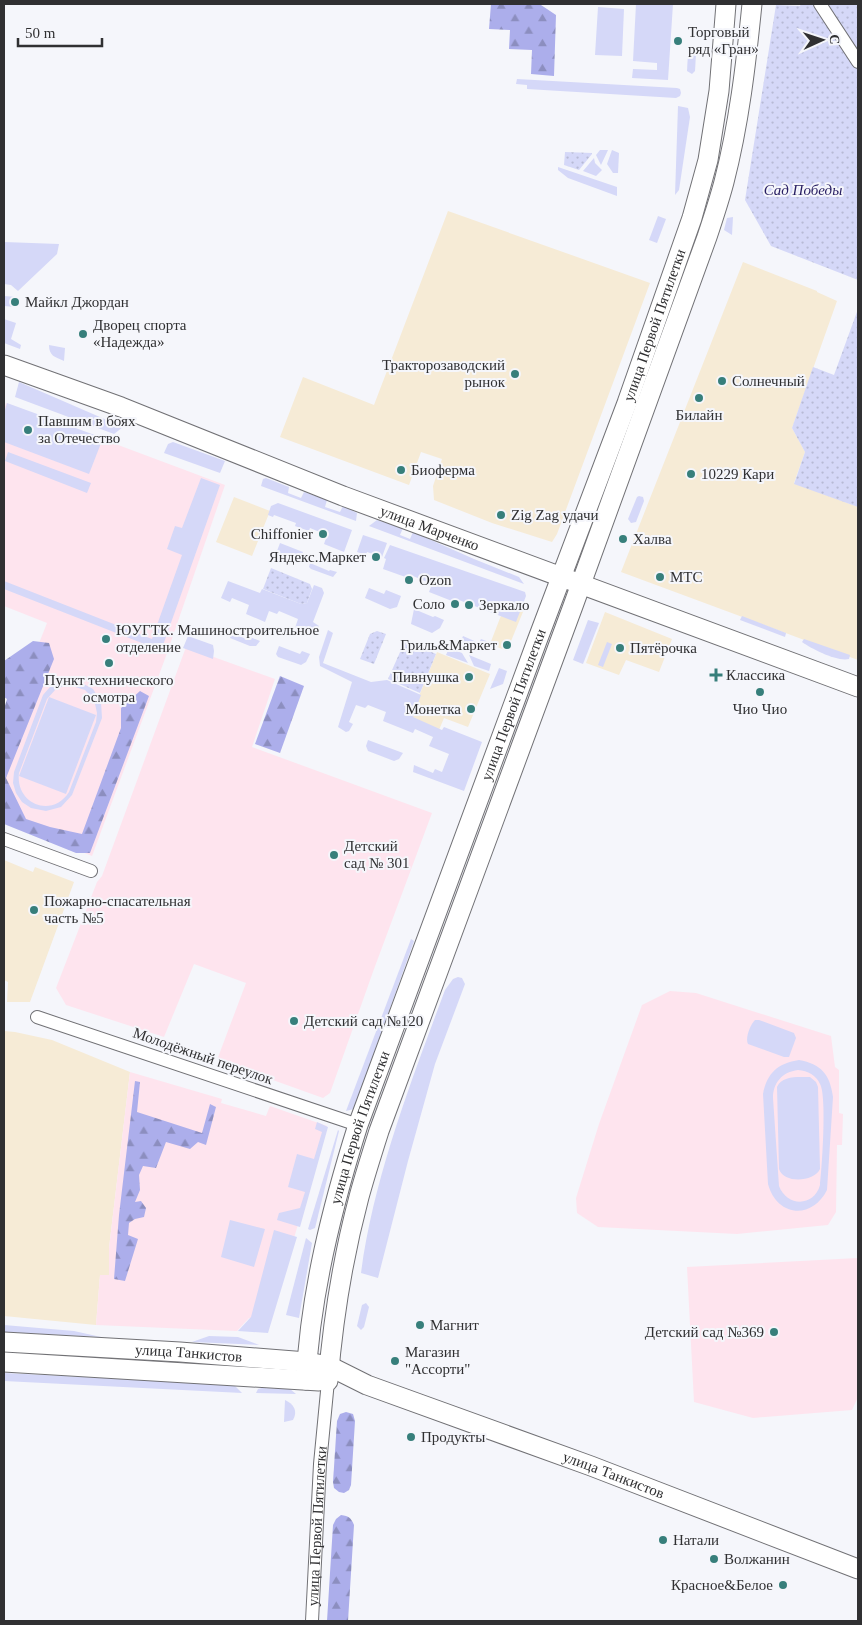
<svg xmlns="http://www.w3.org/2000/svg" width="862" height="1625" viewBox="0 0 862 1625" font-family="'Times New Roman',serif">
  <defs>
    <pattern id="forest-firs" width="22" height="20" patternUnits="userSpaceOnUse" patternTransform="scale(1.25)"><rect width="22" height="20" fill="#acaeeb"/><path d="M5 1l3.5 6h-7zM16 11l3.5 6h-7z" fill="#8c8ebf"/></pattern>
    <pattern id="park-dots" width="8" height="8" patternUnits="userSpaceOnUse" patternTransform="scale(1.25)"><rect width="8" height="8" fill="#d5d8f8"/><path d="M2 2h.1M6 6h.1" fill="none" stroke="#b7bad5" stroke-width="1.8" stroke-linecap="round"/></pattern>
  </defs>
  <rect width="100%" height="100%" fill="#f5f6fb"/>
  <!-- commercial -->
  <g fill="#f6ebd6">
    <path d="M448,211l202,72 -93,251 -5,8 -60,-19 -58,-23 -1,-14 9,-27 -21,-7 -12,33 -129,-48 23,-60 71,28z"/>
    <path d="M743,262l74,29v1l20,9 -45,127 13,24 -11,31 64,24v153l-237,-88z"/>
    <path d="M234,497l36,14 -18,45 -36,-14z"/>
    <path d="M507,600l18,7 -18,44 -17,-7z"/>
    <path d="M605,612l67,27 -13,33 -33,-12 -7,15 -33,-12z"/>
    <path d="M437,652l53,22 -22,53 -24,-9 -5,12 -29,-12z"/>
    <path d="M4,860l29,12 2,-5 39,15 -44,120h-23l1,-20 -4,-2z"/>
    <path d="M4,1031l11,1 37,8 78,32 -21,176v27h-9l-4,50 -92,-9z"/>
  </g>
  <!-- education -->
  <g fill="#fee4ee">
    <path d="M6,403l219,82 -59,171 -74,200 -88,-36v-88l43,-109 -43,-17v-196z"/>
    <path d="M186,647l89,32 -23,68 180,66 -58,156 -44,124 -7,5 -106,-38 29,-77 -52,-19 -30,73 -98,-32 -10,-17 41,-106 5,-6z"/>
    <path d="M670,991l26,2 135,43 4,31 4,3v43l4,1 -1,31h-5l-1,67 -8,13 -91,9 -139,-7 -21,-14 -1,-15 23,-74 43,-119z"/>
    <path d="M130,1072l92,27 -1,4 45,13 4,-10 57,20 -58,197 -20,-5 -12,13 -141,-6 4,-50h9v-27z"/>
    <path d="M858,1258v139l-6,13 -99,8 -59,-16 -7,-135z"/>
  </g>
  <!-- green -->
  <g fill="#d5d8f8" fill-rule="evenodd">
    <path d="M636,4h37l-5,76 -36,-2 1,-9 24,1v-7l-24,-2z"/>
    <path d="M598,7l26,2 -2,47 -27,-1z"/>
    <path d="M688,53l8,1 -1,17 -3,3 -5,-3z"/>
    <path d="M517,79l160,9 3,1 1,4 -1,3 -4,2 -149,-9v-4l-11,-1z"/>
    <path d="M678,106l10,2 2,9 -11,73 -4,5z"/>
    <path d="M600,150h8l-7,15 -5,-10z"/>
    <path d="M612,150l7,3 -1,20h-5l-6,-9z"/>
    <path d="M594,158l1,5 7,7 -6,6 -13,-5z"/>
    <path d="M558,167l59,20v9l-49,-18 -10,-8z"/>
    <path d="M658,216l8,3 -9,24 -8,-3z"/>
    <path d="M733,217l-1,18 -8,-5 3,-12z"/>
    <path d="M4,242l55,2 -2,10 -39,37 -7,-6 -7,-1z"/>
    <path d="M4,296l13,1 3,2v6l-5,2 -11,-1z"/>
    <path d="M4,319l12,4 -5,16 10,6 -1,4 -16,-6z"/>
    <path d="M49,345l16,3 -1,13c-9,-4 -15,-5 -15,-16z"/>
    <path d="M19,382l104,45 -9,7 -99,-37z"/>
    <path d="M7,403l96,35 -14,36 -85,-32v-29z"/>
    <path d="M173,442l52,19 -5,12 -56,-20 4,-9z"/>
    <path d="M8,452l83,31 -4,10 -82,-32z"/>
    <path d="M201,478l19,7 -58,163 -4,5 -11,-8 -143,-56v-8l148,58 30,-84 -15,-6 8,-23 7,2z"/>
    <path d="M266,478l23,9 -1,6 13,5 3,-6 23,8 -2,7 15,5 3,-6 14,7 -1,8 -95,-35 2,-7z"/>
    <path d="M639,496l4,1 1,4 -8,21 -5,1 -3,-4 9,-22z"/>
    <path d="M278,503l74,27 -8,22 -20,-8 3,-9 -17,-7 -1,3 -14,-5 1,-3 -22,-8 -1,2 -5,-2 3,-9z"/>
    <path d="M377,520l26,8 -3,7 10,4 3,-7 61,27 45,18 5,7 -155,-58z"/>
    <path d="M363,535l24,8 -5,14 -15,-5 -1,3 -9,-3z"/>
    <path d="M280,543l23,9 -4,11 -20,-6 -2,-6z"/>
    <path d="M390,545l135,47 1,4 -10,26 -57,-22 -2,3 -28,-11 3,-8 -19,-8 -2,3 -28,-10 3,-10 -2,-1z"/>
    <path d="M310,563l19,8 1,-1 7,2 -4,5 -22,-8 -2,-2z"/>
    <path d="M228,581l32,12 2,-4 39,15 6,-1 7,-18 8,3 2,5 -11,29 6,4 -4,10 -20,-8 3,-9 -19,-8 -2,3 -8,-3 -4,11 -19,-8 3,-9 -17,-7 -2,4 -9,-4z"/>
    <path d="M369,588l15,6 2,-4 15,6 -4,11 -7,2 -25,-11z"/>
    <path d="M414,609l19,8 2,-1 9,4 -4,8 -8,5 -21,-9z"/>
    <path d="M742,616l44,17 -1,4 -45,-17z"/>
    <path d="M588,620l11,3 -16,41 -10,-4z"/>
    <path d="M328,630l5,3 -10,30 48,19 16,-2 34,15 -8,22 29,13 2,-3 38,15 -18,49 -51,-19 1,-7 19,8 2,-4 7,3 7,-18 -20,-8 4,-9 -18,-8 -2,4 -30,-12 3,-9 -18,-7 -3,3 -9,-3 -7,17 4,2 -4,7 -3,1 -8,-5 14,-45 -32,-16 -1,-9z"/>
    <path d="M231,633l18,7 1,-3 10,4 -4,5h-6l-20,-8z"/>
    <path d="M188,636l25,9 1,6 -1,8 -30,-11z"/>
    <path d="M463,636l16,7 2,-4 8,3 -10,8 -19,-6z"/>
    <path d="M804,639l46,16 -1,4c-12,3 -37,-10 -47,-17z"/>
    <path d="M607,642l5,2 -9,23 -5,-2z"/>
    <path d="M279,646l21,8 2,-3 8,3 -4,8 -5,3 -23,-8 -2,-3z"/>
    <path d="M449,648l13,5 6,10 -22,-8z"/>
    <path d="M469,655l22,9 -2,7 -15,-5z"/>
    <path d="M499,668l8,3 -4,13 -13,5z"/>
    <path d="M64,681l16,1 13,7 8,13 1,16 -30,77 -11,12 -15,4 -15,-3 -9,-6 -6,-9 -3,-10 1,-11 29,-77 7,-8zM64,686h8l13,4 9,9 3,14 -1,9 -27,70c-17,27 -54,12 -50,-19l28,-74 8,-9z"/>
    <path d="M49,697l47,18 -30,79 -47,-18z"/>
    <path d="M368,740l35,13 -4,6 -5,2 -26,-10 -2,-5z"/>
    <path d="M411,939l3,2 -60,168 -8,2z"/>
    <path d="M458,977l4,1 3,6 -30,80 -27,97 -30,117 -17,-5c13,-97 50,-191 84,-283l8,-11z"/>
    <path d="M755,1020h4l35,13 2,5 -7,19h-5l-36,-13c-3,-6 2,-19 7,-24z"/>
    <path d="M799,1060c22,4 31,14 34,37l-6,93c-15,30 -50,27 -59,-6l-5,-90c4,-21 15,-31 36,-34zM798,1070c10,1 18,5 22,14 7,12 2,84 0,101 -6,22 -33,22 -41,1l-6,-88c0,-15 9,-26 25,-28z"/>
    <path d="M810,1077l6,5 2,5 2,82c-6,13 -36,15 -41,0l-2,-82c5,-12 22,-10 33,-10z"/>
    <path d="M317,1122l11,5 -28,100 -23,-7 2,-7 21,-5 5,-16 -17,-5 9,-33 17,5 8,-27 -7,-3z"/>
    <path d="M338,1130l1,1 -24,97 -5,2 -2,-1z"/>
    <path d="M230,1220l35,9 -11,38 -33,-10z"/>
    <path d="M274,1230l23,7 -29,96 -30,-2 13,-14z"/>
    <path d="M306,1238l6,5 -13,75 -13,-3z"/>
    <path d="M366,1303l3,4 -5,20 -3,3 -4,-4 5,-21z"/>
    <path d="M4,1325l70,6 27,6 -97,-5z"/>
    <path d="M209,1336l29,1 21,8 -67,-3z"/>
    <path d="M4,1373l222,11 9,2 7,7 -238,-12z"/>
    <path d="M262,1388l28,1 6,5 -40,-1 2,-4z"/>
    <path d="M285,1400c9,4 13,11 8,20l-9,2z"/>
  </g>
  <!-- forest -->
  <g fill="url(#forest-firs)">
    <path d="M491,4l50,1 15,10 -2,61 -23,-2 1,-24 -23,-1 1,-19 -21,-1z"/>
    <path d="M33,641l16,2 5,16 -48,119 20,41 24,8 32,7 39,-106v-20l19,-17 9,5 -59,157h-14l-72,-29v-115l3,-10 -3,-2v-36z"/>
    <path d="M280,676l24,10 -24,67 -25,-9z"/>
    <path d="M135,1081l5,1 -3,30 65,21 8,-29 6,3 -10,38 -8,-3 -8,7 -24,-7 -10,26 -13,-2 -4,9 1,15 -5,12 6,-1 5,7 -2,9 -9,2 -6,4 -1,12 10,4 -13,42 -11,-2 5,-64z"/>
    <path d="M346,1412l7,2 2,7 -4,64 -2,5 -5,3 -5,-1 -5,-4 -1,-6 4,-61 3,-7z"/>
    <path d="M341,1515c8,1 10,3 13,10l-6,96h-21l6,-96 3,-6z"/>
  </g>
  <!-- park -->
  <g fill="url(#park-dots)">
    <path d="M801,4h57v276l-87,-34 -26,-46 31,-195 24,1z"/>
    <path d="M565,152l27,1v1l-13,16 -15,-5z"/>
    <path d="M858,309v198l-64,-23 11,-32 -13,-24 21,-61 21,8z"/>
    <path d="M271,568l39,16 2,5 -5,14 -6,1 -38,-15z"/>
    <path d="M377,631l9,3 -12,30 -14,-5 10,-25z"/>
    <path d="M405,641l31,13 -16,39 -32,-14z"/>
  </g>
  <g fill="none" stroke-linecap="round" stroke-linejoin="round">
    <defs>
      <g id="street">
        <path d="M820,4l38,58"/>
        <path d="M4,839l87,32"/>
        <path d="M37,1017l321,108"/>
        <path id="s1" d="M312,1621l8,-157 8,-83"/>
      </g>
      <g id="secondary">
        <path id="s2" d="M4,365l117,42 222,89 515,191"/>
        <path id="s3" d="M4,1342l176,10 127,10 22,4 38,19 224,81 267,103"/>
        <path d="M4,1362l315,19"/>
        <path id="s4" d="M306,1380c4,-86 26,-173 52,-255l179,-484 90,-238 65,-185 16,-58 11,-69 7,-87"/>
        <path d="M328,1381c5,-61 15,-124 31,-184 6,-22 13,-44 20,-66l194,-525 134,-369c6,-18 12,-36 17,-55 15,-58 22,-118 28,-178"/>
      </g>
    </defs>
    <!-- street casing -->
    <use href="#street" stroke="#717175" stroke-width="14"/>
    <!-- secondary casing -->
    <use href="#secondary" stroke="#717175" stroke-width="21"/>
    <!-- street -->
    <use href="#street" stroke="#fff" stroke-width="12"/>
    <!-- secondary -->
    <use href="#secondary" stroke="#fff" stroke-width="19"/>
  </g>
  <!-- markers -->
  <g fill="#377f7b" stroke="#f5f6fb" stroke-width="2">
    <circle cx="678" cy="41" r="5"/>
    <circle cx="15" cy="302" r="5"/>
    <circle cx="83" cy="334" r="5"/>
    <circle cx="515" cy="374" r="5"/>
    <circle cx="722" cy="381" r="5"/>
    <circle cx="699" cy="398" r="5"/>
    <circle cx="28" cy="430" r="5"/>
    <circle cx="401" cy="470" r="5"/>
    <circle cx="691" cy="474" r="5"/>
    <circle cx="501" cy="515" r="5"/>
    <circle cx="323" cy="534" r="5"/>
    <circle cx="623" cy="539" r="5"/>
    <circle cx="376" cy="557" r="5"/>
    <circle cx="660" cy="577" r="5"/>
    <circle cx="409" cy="580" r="5"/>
    <circle cx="455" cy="604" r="5"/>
    <circle cx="469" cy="605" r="5"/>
    <circle cx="106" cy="639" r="5"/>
    <circle cx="507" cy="645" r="5"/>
    <circle cx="620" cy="648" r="5"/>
    <circle cx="109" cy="663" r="5"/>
    <path d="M713.5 667.5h5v5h5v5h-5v5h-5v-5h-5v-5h5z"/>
    <circle cx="469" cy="677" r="5"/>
    <circle cx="760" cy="692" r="5"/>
    <circle cx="471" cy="709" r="5"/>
    <circle cx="334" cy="855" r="5"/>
    <circle cx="34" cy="910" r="5"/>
    <circle cx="294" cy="1021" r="5"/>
    <circle cx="420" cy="1325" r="5"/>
    <circle cx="774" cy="1332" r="5"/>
    <circle cx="395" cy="1361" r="5"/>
    <circle cx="411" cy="1437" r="5"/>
    <circle cx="663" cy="1540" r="5"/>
    <circle cx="714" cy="1559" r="5"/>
    <circle cx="783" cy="1585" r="5"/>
  </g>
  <g text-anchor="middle" stroke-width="4" stroke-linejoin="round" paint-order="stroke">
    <!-- poi labels -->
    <g font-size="15" fill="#303032" stroke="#f5f6fb" text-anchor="start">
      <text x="688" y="37">Торговый<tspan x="688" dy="17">ряд «Гран»</tspan></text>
      <text x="25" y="307">Майкл Джордан</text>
      <text x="93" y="330">Дворец спорта<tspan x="93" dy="17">«Надежда»</tspan></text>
      <text x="505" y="370" text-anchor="end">Тракторозаводский<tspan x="505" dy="17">рынок</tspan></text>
      <text x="732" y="386">Солнечный</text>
      <text x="699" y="420" text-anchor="middle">Билайн</text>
      <text x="38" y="426">Павшим в боях<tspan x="38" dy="17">за Отечество</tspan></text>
      <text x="411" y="475">Биоферма</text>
      <text x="701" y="479">10229 Кари</text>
      <text x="511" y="520">Zig Zag удачи</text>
      <text x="313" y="539" text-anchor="end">Chiffonier</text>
      <text x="633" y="544">Халва</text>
      <text x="366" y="562" text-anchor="end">Яндекс.Маркет</text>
      <text x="670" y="582">МТС</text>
      <text x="419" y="585">Ozon</text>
      <text x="445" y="609" text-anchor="end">Соло</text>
      <text x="479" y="610">Зеркало</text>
      <text x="116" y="635">ЮУГТК. Машиностроительное<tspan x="116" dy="17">отделение</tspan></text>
      <text x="497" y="650" text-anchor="end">Гриль&amp;Маркет</text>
      <text x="630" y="653">Пятёрочка</text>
      <text x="726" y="680">Классика</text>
      <text x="459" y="682" text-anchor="end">Пивнушка</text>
      <text x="109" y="685" text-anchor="middle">Пункт технического<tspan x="109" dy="17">осмотра</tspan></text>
      <text x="461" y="714" text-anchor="end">Монетка</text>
      <text x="760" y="714" text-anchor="middle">Чио Чио</text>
      <text x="344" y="851">Детский<tspan x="344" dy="17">сад № 301</tspan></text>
      <text x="44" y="906">Пожарно-спасательная<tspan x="44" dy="17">часть №5</tspan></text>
      <text x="304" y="1026">Детский сад №120</text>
      <text x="430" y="1330">Магнит</text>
      <text x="764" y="1337" text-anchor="end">Детский сад №369</text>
      <text x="405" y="1357">Магазин<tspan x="405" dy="17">"Ассорти"</tspan></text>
      <text x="421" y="1442">Продукты</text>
      <text x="673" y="1545">Натали</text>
      <text x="724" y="1564">Волжанин</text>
      <text x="773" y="1590" text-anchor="end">Красное&amp;Белое</text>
    </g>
    <!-- park labels -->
    <g font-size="15" font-style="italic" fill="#261c61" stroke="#f5f6fb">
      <text x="803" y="195">Сад Победы</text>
    </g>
    <!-- street labels -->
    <g font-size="15" fill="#303032" stroke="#f5f6fb">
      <text dy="5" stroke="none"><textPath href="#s4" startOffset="1114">улица Первой Пятилетки</textPath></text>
      <text dy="5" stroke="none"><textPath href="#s2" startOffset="456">улица Марченко</textPath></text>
      <text dy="5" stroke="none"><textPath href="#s4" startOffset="709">улица Первой Пятилетки</textPath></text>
      <text transform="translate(203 1056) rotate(19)" y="5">Молодёжный переулок</text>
      <text dy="5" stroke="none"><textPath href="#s4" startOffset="259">улица Первой Пятилетки</textPath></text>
      <text dy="5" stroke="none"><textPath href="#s3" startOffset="185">улица Танкистов</textPath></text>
      <text dy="5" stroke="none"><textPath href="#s3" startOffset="631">улица Танкистов</textPath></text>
      <text dy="5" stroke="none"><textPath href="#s1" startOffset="95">улица Первой Пятилетки</textPath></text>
    </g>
  </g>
  <!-- border -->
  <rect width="862" height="1625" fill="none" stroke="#303032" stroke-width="10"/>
  <!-- north arrow -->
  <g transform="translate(822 40) rotate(87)" stroke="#f5f6fb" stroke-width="4" paint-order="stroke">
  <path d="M0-4L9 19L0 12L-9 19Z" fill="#303032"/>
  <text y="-8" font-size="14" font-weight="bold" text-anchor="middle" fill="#303032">С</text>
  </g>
  <!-- scale -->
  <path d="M18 38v8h84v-8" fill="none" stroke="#303032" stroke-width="2.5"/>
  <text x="25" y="38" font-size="15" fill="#303032" stroke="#f5f6fb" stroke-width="4" paint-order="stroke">50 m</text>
</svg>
